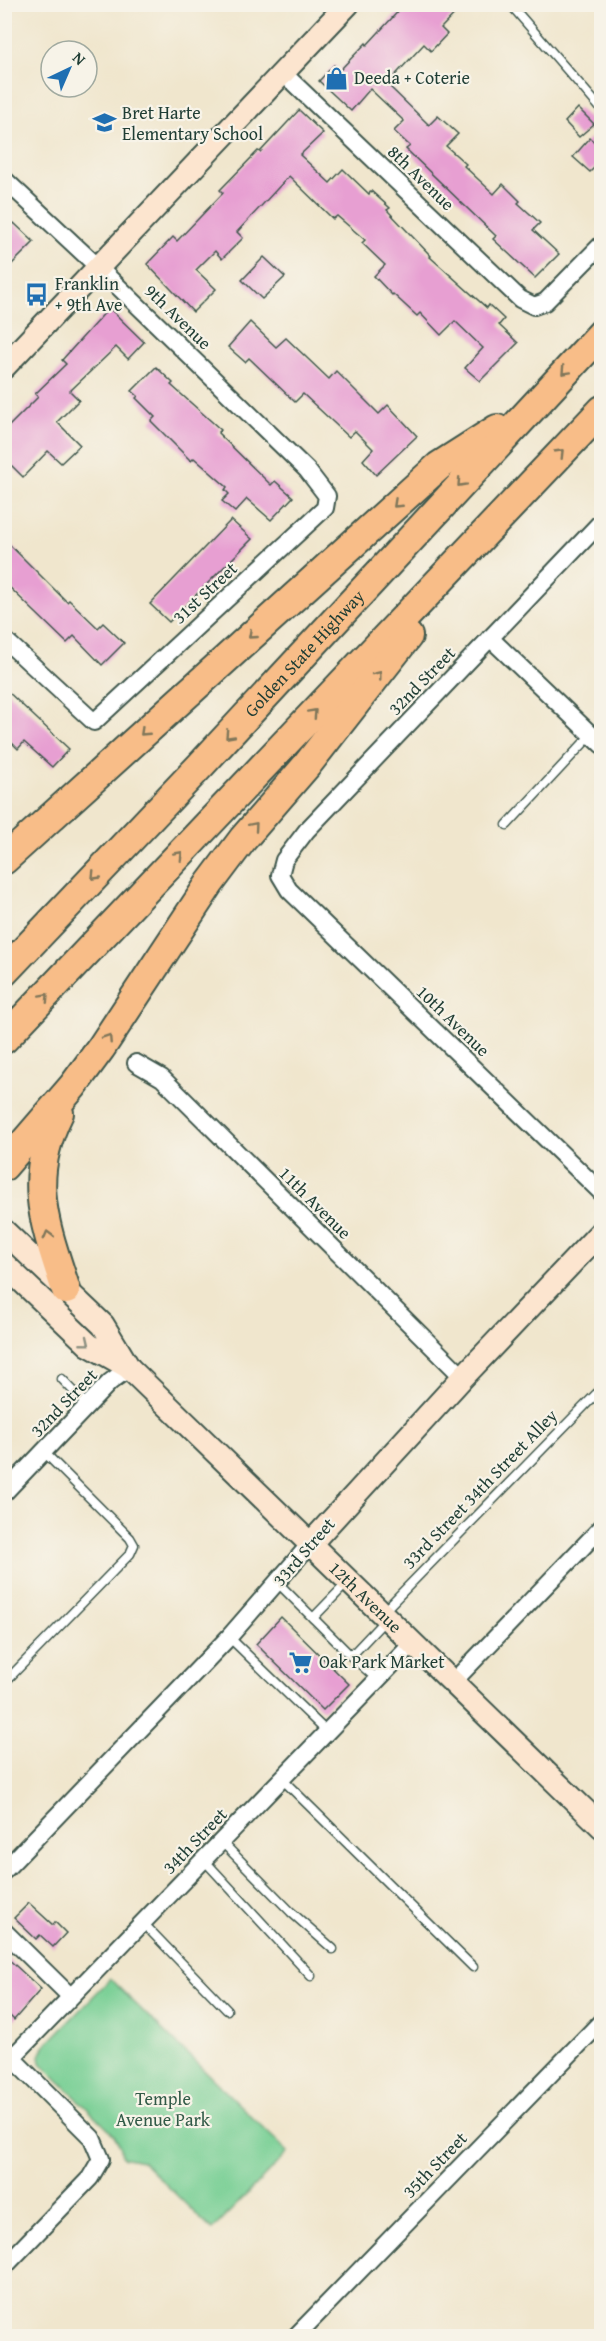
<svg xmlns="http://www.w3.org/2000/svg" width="606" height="2341" viewBox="0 0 606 2341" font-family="'Gentium Book Plus',serif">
  <rect width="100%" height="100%" fill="#f7f3e8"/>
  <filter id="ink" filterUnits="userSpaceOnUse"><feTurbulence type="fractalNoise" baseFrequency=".0167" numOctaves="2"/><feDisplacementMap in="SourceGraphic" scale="12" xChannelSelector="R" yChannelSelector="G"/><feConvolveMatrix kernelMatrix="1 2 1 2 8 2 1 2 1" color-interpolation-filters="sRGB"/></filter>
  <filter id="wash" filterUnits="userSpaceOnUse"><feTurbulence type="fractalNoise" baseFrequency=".008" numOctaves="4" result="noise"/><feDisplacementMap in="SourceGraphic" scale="24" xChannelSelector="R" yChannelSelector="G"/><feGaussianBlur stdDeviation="1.35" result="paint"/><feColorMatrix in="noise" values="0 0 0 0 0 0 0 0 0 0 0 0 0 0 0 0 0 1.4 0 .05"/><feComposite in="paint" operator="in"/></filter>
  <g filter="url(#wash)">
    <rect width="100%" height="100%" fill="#f0e6cd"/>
    <!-- green -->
    <path fill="#78cf94" stroke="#4c8664" stroke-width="1.5" d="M110,1979l178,173 -76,78 -70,-69 -20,-4 -1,-9 -7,-13 -73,-72 -1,-7 4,-9z"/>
    <g id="blocks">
      <!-- building -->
      <g fill="#e79fd2">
        <path d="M405,4h59l-23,24 6,6 -16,17 -7,-7 -37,40 42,41 9,-9 20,18 -12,12 20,18 -2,2 30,28 9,-10 17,17 -2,2 22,20 -7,7 26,24 -24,24 -42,-39 3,-3 -90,-87 4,-3 -16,-15 10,-10 -34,-32 -19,22 -32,-30 15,-16 6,5 26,-27 1,2z"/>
        <path d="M578,108l16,16 -15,13 -14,-15z"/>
        <path d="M299,110l24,23 -23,22 30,28 13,-14 26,25 2,-3 19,17 -3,2 44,46 -1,1 57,51 2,-3 15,14 -5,6 19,18 -38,38 -15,-13 18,-20 -28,-27 -14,14 -21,-22 -3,3 -24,-22 -1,1 -18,-19 11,-11 -23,-22 3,-3 -28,-24 -4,3 -44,-43 -52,56 6,6 -21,21 -7,-8 -19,19 20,19 -23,23 -46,-48 26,-27 4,4 46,-48 -3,-3 38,-39 2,1z"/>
        <path d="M590,138l12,11v26l-8,-7 -4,4 -17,-15z"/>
        <path d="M14,223l20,19 -30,30v-39z"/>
        <path d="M264,257l21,20 -23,22 -20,-19z"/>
        <path d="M109,308l35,34 -16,17 -12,-12 -46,44 9,9 -22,22 23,23 -19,18 -13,-12 -25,26 -19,-19v-27l34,-34 -3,-3 31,-30 -4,-4z"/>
        <path d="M250,322l26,25 10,-9 43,41 7,-8 43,43 9,-9 29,31 -41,39 -13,-15 10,-11 -18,-18 -6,6 -46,-43 -8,8 -46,-44 -4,4 -17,-15z"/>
        <path d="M156,367l17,16 -2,2 50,45 -3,3 53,52 4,-4 18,16 -22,23 -24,-21 -12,13 -13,-11 7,-7 -4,-4 2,-3 -33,-29 -3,3 -40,-40 4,-4 -19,-19 2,-2 -6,-5z"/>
        <path d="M231,520l21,19 -83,83 -19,-18z"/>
        <path d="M4,539l63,63 2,-2 29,28 5,-5 21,20 -22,22 -28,-29 -7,7 -63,-61z"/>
        <path d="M4,688l65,61 -17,18 -28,-25 -6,7 -14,-14z"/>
        <path d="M281,1617l68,67 -26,26 -67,-66z"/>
        <path d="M29,1903l24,22 2,-3 11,11 -13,14 -13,-12 -4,4 -22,-21z"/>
        <path d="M4,1955l37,34 -27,31 -10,-10z"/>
      </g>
    </g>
  </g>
  <g filter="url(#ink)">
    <use href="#blocks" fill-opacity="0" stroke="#3e564b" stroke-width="1.5"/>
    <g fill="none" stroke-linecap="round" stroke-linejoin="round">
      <defs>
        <g id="lane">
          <path d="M510,4l92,106"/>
          <path d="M507,825l84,-90"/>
          <path d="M62,1379l26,27"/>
          <path d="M278,1583l35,35"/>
          <path d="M347,1583l-34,35 38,38 34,-36"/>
          <path d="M382,1613l220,-225"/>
          <path d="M229,1637l99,96"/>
          <path d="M351,1656l27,24"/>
          <path d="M4,1683l126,-129 4,-9 -4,-7 -86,-86"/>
          <path d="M283,1780l190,187"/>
          <path d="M222,1842l69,70 42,37"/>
          <path d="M204,1860l107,116"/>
          <path d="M143,1923l84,87"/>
        </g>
        <g id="street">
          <path d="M283,73l237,226 14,7 11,-4 57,-58"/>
          <path d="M4,179l94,88 209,203 20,26 -2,12 -231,214 -90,-83"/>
          <path d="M602,521l-295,309 -23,30 -4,15 9,15 313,303"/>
          <path d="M490,638l112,107"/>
          <path d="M136,1063l26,15 301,299"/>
          <path d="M4,1493l106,-111 19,-14"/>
          <path d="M453,1682l149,-155"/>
          <path d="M4,1871l225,-234 82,-94"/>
          <path d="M4,1931l66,65"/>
          <path d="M4,2066l409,-423"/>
          <path d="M4,2267l86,-89 11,-19 -9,-21 -80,-80"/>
          <path d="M296,2336l306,-315"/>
        </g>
        <g id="secondary">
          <path d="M4,367l344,-363"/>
          <path id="s1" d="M4,1231l99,94 26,43 473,459"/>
          <path d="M4,1264l85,81 39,22"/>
          <path d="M311,1543l152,-166 139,-146"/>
        </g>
        <g id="highway">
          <path d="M4,860l435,-394 58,-37"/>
          <path id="s2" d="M4,972l196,-206 402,-433"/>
          <path d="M4,1039l598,-629"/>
          <path d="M59,1113c-33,67 -14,112 7,177"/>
          <path d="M4,1166l69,-80 28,-38 109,-165 33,-44 64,-74 101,-129"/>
        </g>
      </defs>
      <!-- lane casing -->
      <use href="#lane" stroke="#3e564b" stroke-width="11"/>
      <!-- street casing -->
      <use href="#street" stroke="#3e564b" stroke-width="20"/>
      <!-- secondary casing -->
      <use href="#secondary" stroke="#3e564b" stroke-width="26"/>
      <!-- highway casing -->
      <use href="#highway" stroke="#3e564b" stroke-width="32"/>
      <!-- lane -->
      <use href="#lane" stroke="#fff" stroke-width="8"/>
      <!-- street -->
      <use href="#street" stroke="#fff" stroke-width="16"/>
      <!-- secondary -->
      <use href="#secondary" stroke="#fce5cf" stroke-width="22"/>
      <!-- highway -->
      <use href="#highway" stroke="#f8bd88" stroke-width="28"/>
    </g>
    <!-- one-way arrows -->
    <defs><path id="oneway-chevron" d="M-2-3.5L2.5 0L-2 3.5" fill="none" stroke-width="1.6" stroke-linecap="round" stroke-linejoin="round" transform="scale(1.5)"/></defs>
    <g stroke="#81775a">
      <use href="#oneway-chevron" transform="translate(565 371) rotate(133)"/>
      <use href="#oneway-chevron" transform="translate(560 453) rotate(-46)"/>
      <use href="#oneway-chevron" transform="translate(461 483) rotate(133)"/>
      <use href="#oneway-chevron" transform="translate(397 504) rotate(137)"/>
      <use href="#oneway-chevron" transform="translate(252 635) rotate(139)"/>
      <use href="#oneway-chevron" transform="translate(378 675) rotate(-52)"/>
      <use href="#oneway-chevron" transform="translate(313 713) rotate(-47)"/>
      <use href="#oneway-chevron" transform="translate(144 732) rotate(137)"/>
      <use href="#oneway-chevron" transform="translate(229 735) rotate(133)"/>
      <use href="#oneway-chevron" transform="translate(254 826) rotate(-49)"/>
      <use href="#oneway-chevron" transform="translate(179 855) rotate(-47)"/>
      <use href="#oneway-chevron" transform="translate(95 876) rotate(134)"/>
      <use href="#oneway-chevron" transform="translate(45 997) rotate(-47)"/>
      <use href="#oneway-chevron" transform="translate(108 1038) rotate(-57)"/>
      <use href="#oneway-chevron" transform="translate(48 1235) rotate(-105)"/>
    </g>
    <use stroke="#8e9182" href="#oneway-chevron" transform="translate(86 1342) rotate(39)"/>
  </g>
  <!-- icons -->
  <defs>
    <symbol id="shop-bare" viewBox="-9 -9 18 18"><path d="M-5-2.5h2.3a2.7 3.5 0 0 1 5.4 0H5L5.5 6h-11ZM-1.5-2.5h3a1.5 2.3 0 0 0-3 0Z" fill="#1f6fb2" stroke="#f7f3e8" stroke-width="2.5" paint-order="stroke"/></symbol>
    <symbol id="school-bare" viewBox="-9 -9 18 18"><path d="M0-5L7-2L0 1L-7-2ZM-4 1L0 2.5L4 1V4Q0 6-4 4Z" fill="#1f6fb2" stroke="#f7f3e8" stroke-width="2.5" paint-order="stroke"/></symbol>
    <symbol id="bus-bare" viewBox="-9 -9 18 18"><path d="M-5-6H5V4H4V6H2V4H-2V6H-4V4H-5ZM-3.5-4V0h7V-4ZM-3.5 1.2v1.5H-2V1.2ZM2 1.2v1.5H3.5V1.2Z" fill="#1f6fb2" stroke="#f7f3e8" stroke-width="2.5" paint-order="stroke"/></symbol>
    <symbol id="supermarket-bare" viewBox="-9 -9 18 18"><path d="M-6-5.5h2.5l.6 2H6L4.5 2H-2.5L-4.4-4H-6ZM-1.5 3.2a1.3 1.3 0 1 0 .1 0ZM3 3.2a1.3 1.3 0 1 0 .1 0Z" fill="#1f6fb2" stroke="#f7f3e8" stroke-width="2.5" paint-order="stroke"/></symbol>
  </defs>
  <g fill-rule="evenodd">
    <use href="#shop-bare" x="320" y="62" width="33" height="33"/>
    <use href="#school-bare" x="88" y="106" width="33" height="33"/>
    <use href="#bus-bare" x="20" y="278" width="33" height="33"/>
    <use href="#supermarket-bare" x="284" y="1646" width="33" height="33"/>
  </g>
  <g text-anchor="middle" stroke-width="4.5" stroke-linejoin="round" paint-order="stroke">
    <!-- poi labels -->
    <g font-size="18" fill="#1f3d34" stroke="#f7f3e8" text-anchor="start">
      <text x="354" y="84">Deeda + Coterie</text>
      <text x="122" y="119">Bret Harte<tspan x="122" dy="21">Elementary School</tspan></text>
      <text x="55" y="290">Franklin<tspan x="55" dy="21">+ 9th Ave</tspan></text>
      <text x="319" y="1668">Oak Park Market</text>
    </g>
    <!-- street labels -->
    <g font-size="18" fill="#1f3d34" stroke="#f7f3e8">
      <text transform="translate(421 178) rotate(44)" y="6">8th Avenue</text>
      <text transform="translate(178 317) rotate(44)" y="6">9th Avenue</text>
      <text transform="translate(205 593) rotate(-43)" y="6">31st Street</text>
      <text dy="6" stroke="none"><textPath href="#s2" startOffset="438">Golden State Highway</textPath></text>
      <text transform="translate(422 681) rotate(-46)" y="6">32nd Street</text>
      <text transform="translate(453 1021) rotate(44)" y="6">10th Avenue</text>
      <text transform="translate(315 1203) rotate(45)" y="6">11th Avenue</text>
      <text transform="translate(64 1403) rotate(-46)" y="6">32nd Street</text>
      <text transform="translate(480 1489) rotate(-46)" y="6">33rd Street 34th Street Alley</text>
      <text transform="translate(304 1552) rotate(-49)" y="6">33rd Street</text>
      <text dy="6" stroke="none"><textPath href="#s1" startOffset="516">12th Avenue</textPath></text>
      <text transform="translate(195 1841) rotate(-46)" y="6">34th Street</text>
      <text transform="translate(435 2165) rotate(-46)" y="6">35th Street</text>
    </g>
    <!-- park labels -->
    <g font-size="18" fill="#315a47" stroke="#f7f3e8">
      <text x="163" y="2105">Temple<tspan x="163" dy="21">Avenue Park</tspan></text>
    </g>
  </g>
  <!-- margin -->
  <rect width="606" height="2341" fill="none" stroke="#f7f3e8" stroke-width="24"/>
  <!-- north arrow -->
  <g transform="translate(69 69) rotate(44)"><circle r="28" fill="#f7f3e8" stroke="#a1aaa0" stroke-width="1.5"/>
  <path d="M0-4.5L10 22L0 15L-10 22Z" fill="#1f6fb2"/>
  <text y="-9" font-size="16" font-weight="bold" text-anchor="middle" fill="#1f3d34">N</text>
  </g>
</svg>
